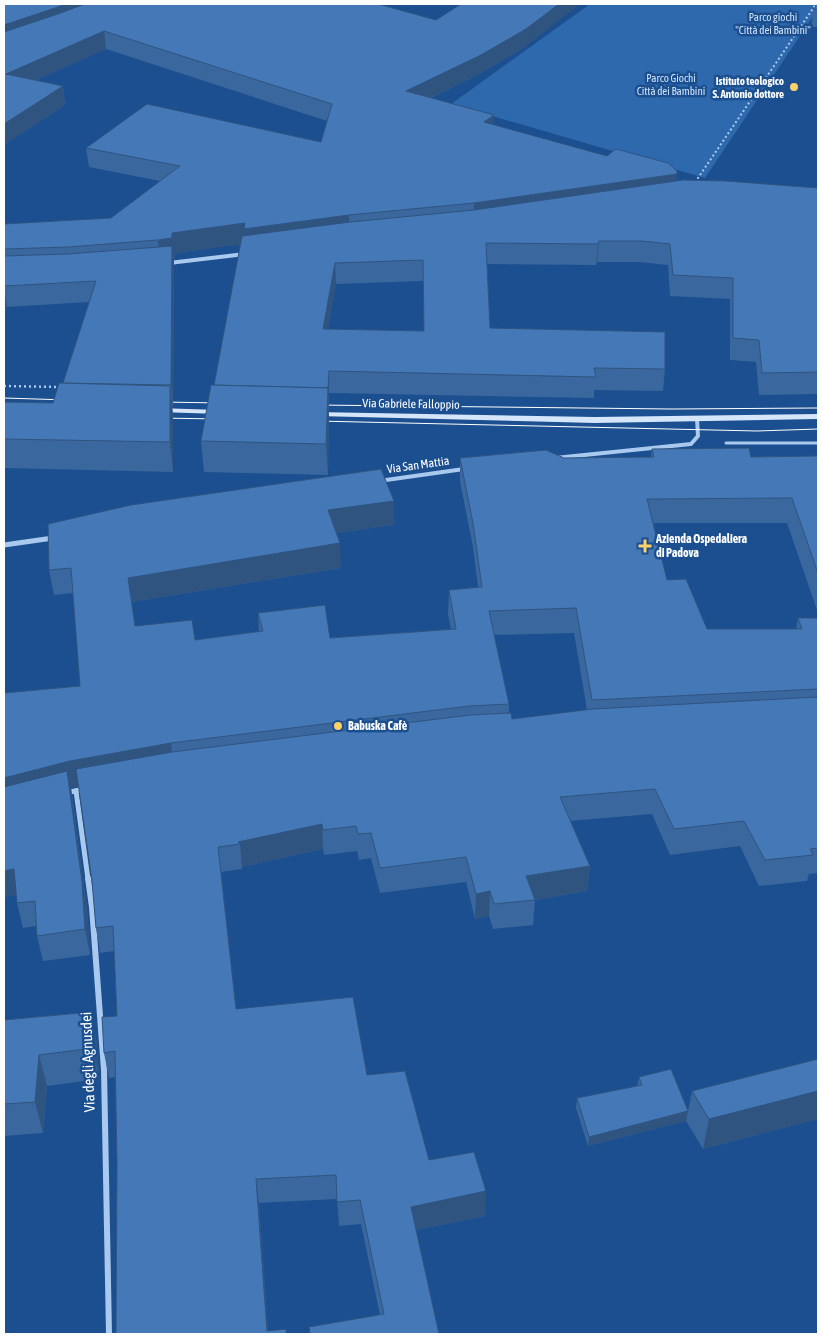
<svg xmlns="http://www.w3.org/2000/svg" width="822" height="1338" viewBox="0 0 822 1338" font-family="'Asap Condensed',sans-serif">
  <rect width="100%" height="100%" fill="#1b4f8f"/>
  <!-- green -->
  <path fill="#2e69ad" d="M590,4h228v5l-113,169 -254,-74z"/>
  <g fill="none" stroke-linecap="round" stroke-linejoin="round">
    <!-- path-far1 -->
    <path stroke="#a9c9ee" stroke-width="2" stroke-dasharray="2 2.5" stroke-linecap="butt" d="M700,183l-2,-5 118,-174"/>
    <!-- path -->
    <path stroke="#a9c9ee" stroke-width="2.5" stroke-dasharray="2 3" stroke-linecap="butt" d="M4,386l56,1"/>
    <!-- lane -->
    <path stroke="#a9c9ee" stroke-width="3" d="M726,443h92"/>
    <!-- street-far2 -->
    <g stroke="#a9c9ee" stroke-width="4">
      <path d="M169,263l76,-9"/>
      <path d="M555,458l136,-14 7,-8 -1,-17"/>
      <path d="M379,481l85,-12"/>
    </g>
    <!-- street-far1 -->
    <g stroke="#a9c9ee" stroke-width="5">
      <path d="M4,545l49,-7"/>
      <path d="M76,791l12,88"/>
      <path d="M66,793l18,-4"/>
    </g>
    <!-- street -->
    <path stroke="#a9c9ee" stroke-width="6" d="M88,878l4,29 12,163 5,264"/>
    <!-- secondary -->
    <g fill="#d6e6fa" fill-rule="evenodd">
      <path d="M156,408l64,2 4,2 -4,2 -61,-2h-3z"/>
      <path d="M314,412l281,5 223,-3v5l-223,4 -278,-7 -4,-2z"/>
    </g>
    <!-- tram -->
    <g stroke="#fff" stroke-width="1">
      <path d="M4,398l64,2"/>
      <path d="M161,402l60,1"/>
      <path d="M316,405l355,4 147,-1"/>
      <path d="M159,418l60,1"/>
      <path d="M316,421l441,10 61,-2"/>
    </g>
  </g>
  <!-- wall -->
  <g fill="#3a679d" fill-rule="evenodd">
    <path d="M4,4l521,43 -44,26 -50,25 62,27 183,56 142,7v206l-59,1 -3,-33 -26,-2v-61l-60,-3 -2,-31 -29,-3h-42l-1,3 -109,-1 3,64 175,41 -2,22 -69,-1v8l-265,-5 -1,82 -124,-3 -3,-31 13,-56 27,-141 -66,9v5l-1,1v7l-1,141h-1l1,8v57l-169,-4v-66l49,1 10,-20 26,-81 -82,5 -3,11v-94l107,-6 49,-37 -71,-14 -3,-19 235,-6 6,-21 -221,-72 -70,31 27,6 2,19 -61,40zM423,281l1,50 -96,-2 8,-45z"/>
    <path d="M818,4v23h-7l3,-18z"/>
    <path d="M652,449l99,8 67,-1v157l-31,-90h-134l14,57 40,49h89l2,-11h20v255l-9,1 -2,7 -48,5 -19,-40 -70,9 -18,-41 -82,7 20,45 -3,25 -52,9 -2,25 -40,4 -4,-13 -14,3 -9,-37 -86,11 -9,-35 -12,2 -2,-9 -33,4 -1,-6 -81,18v2l-21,3 15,137 131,66 62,85 56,56 -69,14 23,104 -59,-19 -19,-91 -22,2 -2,-27 -78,4 9,128 18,3h-170l1,-171 -1,-86 -7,1 -5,-25 13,-37 -3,-65 -14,2 -4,-25 -4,-47 -13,-95 -8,2 16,120 3,47 -47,6 -6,-25 -1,-10 -13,2 -6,-25 -1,-8 -12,2v-204l76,-7 -7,-93 -19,2 -5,-25 345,-69v24l-58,8 5,35 -209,34 3,24 60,14 64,-9 -1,-18 72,25 121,-9 -3,-14 1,-25 29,-3 -5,-40 -13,-65v-24h104l87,-1zM574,633l13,77 -75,9 -3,-6v-9l-15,-69z"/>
    <path d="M90,1012l7,31 2,36 -52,7 -4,47 -39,3v-116z"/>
    <path d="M818,1059v60l-115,30 -17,-28 -98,25 -12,-38 1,-10 60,-12 2,-9 49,34 4,-20z"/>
  </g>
  <!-- shaded-wall -->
  <g fill="#305480">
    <path d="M66,4h47l-109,39v-18z"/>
    <path d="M559,4h21l-55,43 -44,26 -75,37v-19z"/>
    <path d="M104,31l2,18 -97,43 -3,-18z"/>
    <path d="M63,86l2,19 -61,40v-21z"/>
    <path d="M494,115l-1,19 -9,-12z"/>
    <path d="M677,174l-3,20 -201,29 1,-20z"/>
    <path d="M349,215l1,20 -105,9 -70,9v5l-1,1v7l-1,141 -15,-167 14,-7 73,-10z"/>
    <path d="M599,241l-2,21 -1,3 2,-21z"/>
    <path d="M335,263l1,21 -12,67 -1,-22z"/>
    <path d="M4,288l3,19 -3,11z"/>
    <path d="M329,371v39l-1,-22z"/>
    <path d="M170,386l3,29v57l-3,-30z"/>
    <path d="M328,388l1,31 -1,56 -2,-31z"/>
    <path d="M394,501v24l-65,9 -1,-24z"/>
    <path d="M340,543l1,25 -209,34 -4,-24z"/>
    <path d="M171,743l3,26 -103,19 16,120 3,47 -5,-26 -81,-124v-27l66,-17z"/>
    <path d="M322,824l1,25 -81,18 -2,-23 -2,-2z"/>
    <path d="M590,866l-3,25 -52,9 -9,-24z"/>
    <path d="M14,869l6,25 -16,3v-26z"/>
    <path d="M490,891l-1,25 -14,3 1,-25z"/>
    <path d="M90,1012l7,31 2,36 -6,-31z"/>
    <path d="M39,1055l8,31 -4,47 -8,-31z"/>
    <path d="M818,1091v28l-115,30 6,-30z"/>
    <path d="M688,1111l-2,10 -98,25 1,-9z"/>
    <path d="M256,1179l3,24 9,131h-1z"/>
    <path d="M486,1191l-1,25 -74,15v-24z"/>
  </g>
  <!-- building -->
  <g fill="#4478b7" stroke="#305480" fill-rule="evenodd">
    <path d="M4,4h62l-14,5 -48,16z"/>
    <path d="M85,4h293l58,16 25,-16h98l-33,25 -45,26 -75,36 88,24 -10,7 123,34 9,-7 52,14 9,8v3l-203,29 -125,12 -105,14 1,-6 -73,10v5l-14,2 -90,7 -64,2v-25l107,-6 69,-52 -94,-18 61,-44 174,38 11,-38 -228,-73 -98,43 57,12 -59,38v-92l51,-17z"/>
    <path d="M817,4h1v5h-4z"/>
    <path d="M683,180l43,1 92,7v184l-56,1 -3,-33 -26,-2v-60l-60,-3 -3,-31 -28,-3h-43l-1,3 -112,-1 4,85 175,4v37l-71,-1 2,9 -267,-6 -1,17 -114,-3 28,-149 108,-14 124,-12zM423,260l1,71 -101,-2 12,-66z"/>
    <path d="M172,246l-1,139 -108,-2 33,-102 -92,5v-30l64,-2z"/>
    <path d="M59,383l111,3v56l-166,-3v-37l49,1z"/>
    <path d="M211,385l117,3 -2,56 -125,-3z"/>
    <path d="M749,448l2,9 67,-1v117l-26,-75 -145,1 20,81 19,-1 21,50h95l-4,-11h20v71l-226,11 -16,-92 -87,3 20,93 -40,2 -298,37 -101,18 -66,17v-85l76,-7 -9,-118 -22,2 -1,-46 83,-19 250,-36 13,32 -66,9 12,33 -212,35 7,48 57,-6 3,20 68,-9 -5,-18 67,-8 5,33 126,-9 -7,-39 33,-3 -9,-64 -13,-65 86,-8 18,8 90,-1 -2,-8z"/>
    <path d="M818,697v151l-8,1 3,6 -48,5 -21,-39 -70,8 -19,-40 -95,8 30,69 -64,10 9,24 -41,4 -4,-13 -14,3 -10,-37 -86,11 -9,-35 -13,1 -2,-8 -33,4 -1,-6 -84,18 2,2 -22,3 18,162 117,-12 14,78 38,-4 24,89 45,-8 12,39 -75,16 28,127h-129l-1,-7 75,-13 -24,-114 -23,2 -1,-27 -80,4 11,152 19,-2v5h-170l1,-171 -2,-112 -11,2 -2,-36 15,-1 -4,-90 -17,2 -4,-47 -16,-112 96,-17 298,-37 41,-2 1,6 81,-10z"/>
    <path d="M67,771l15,111 3,47 -48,7 -2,-35 -18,2 -3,-34 -10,2v-84z"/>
    <path d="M90,1012l3,36 -54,7 -4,47 -31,2v-84z"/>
    <path d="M818,1059v32l-109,28 -17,-28z"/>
    <path d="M671,1069l17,42 -99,26 -12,-39 65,-13 -3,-8z"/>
  </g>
  <!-- markers -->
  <g fill="#ffd166" stroke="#1b4f8f" stroke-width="2">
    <circle cx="794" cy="87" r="5"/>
    <path d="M642.5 538.5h5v5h5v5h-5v5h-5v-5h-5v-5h5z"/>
    <circle cx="338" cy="726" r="5"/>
  </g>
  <g text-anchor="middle" stroke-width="5" stroke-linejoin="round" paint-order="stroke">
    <!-- far-park labels -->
    <g font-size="11" fill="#cfe3fa" stroke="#1b4f8f">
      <text x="773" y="21">Parco giochi<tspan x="773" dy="13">"Città dei Bambini"</tspan></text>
      <text x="671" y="82">Parco Giochi<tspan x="671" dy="13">Città dei Bambini</tspan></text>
    </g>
    <!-- far-poi labels -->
    <g font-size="11" font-weight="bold" fill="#fff" stroke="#1b4f8f" text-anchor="end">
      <text x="784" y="85">Istituto teologico<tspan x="784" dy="13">S. Antonio dottore</tspan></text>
    </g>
    <!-- street labels -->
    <g font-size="12" fill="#fff" stroke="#1b4f8f">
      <text transform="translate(411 404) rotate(1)" y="4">Via Gabriele Falloppio</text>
      <text transform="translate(418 465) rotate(-8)" y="4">Via San Mattia</text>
    </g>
    <!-- poi labels -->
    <g font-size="12" font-weight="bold" fill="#fff" stroke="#1b4f8f" text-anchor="start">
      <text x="656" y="543">Azienda Ospedaliera<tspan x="656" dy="14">di Padova</tspan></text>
      <text x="348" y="730">Babuska Cafè</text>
    </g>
    <!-- near-street labels -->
    <g font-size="15" fill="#fff" stroke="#1b4f8f">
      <text transform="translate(88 1062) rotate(-92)" y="5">Via degli Agnusdei</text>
    </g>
  </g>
  <!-- border -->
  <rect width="822" height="1338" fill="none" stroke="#ffffff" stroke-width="10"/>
</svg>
